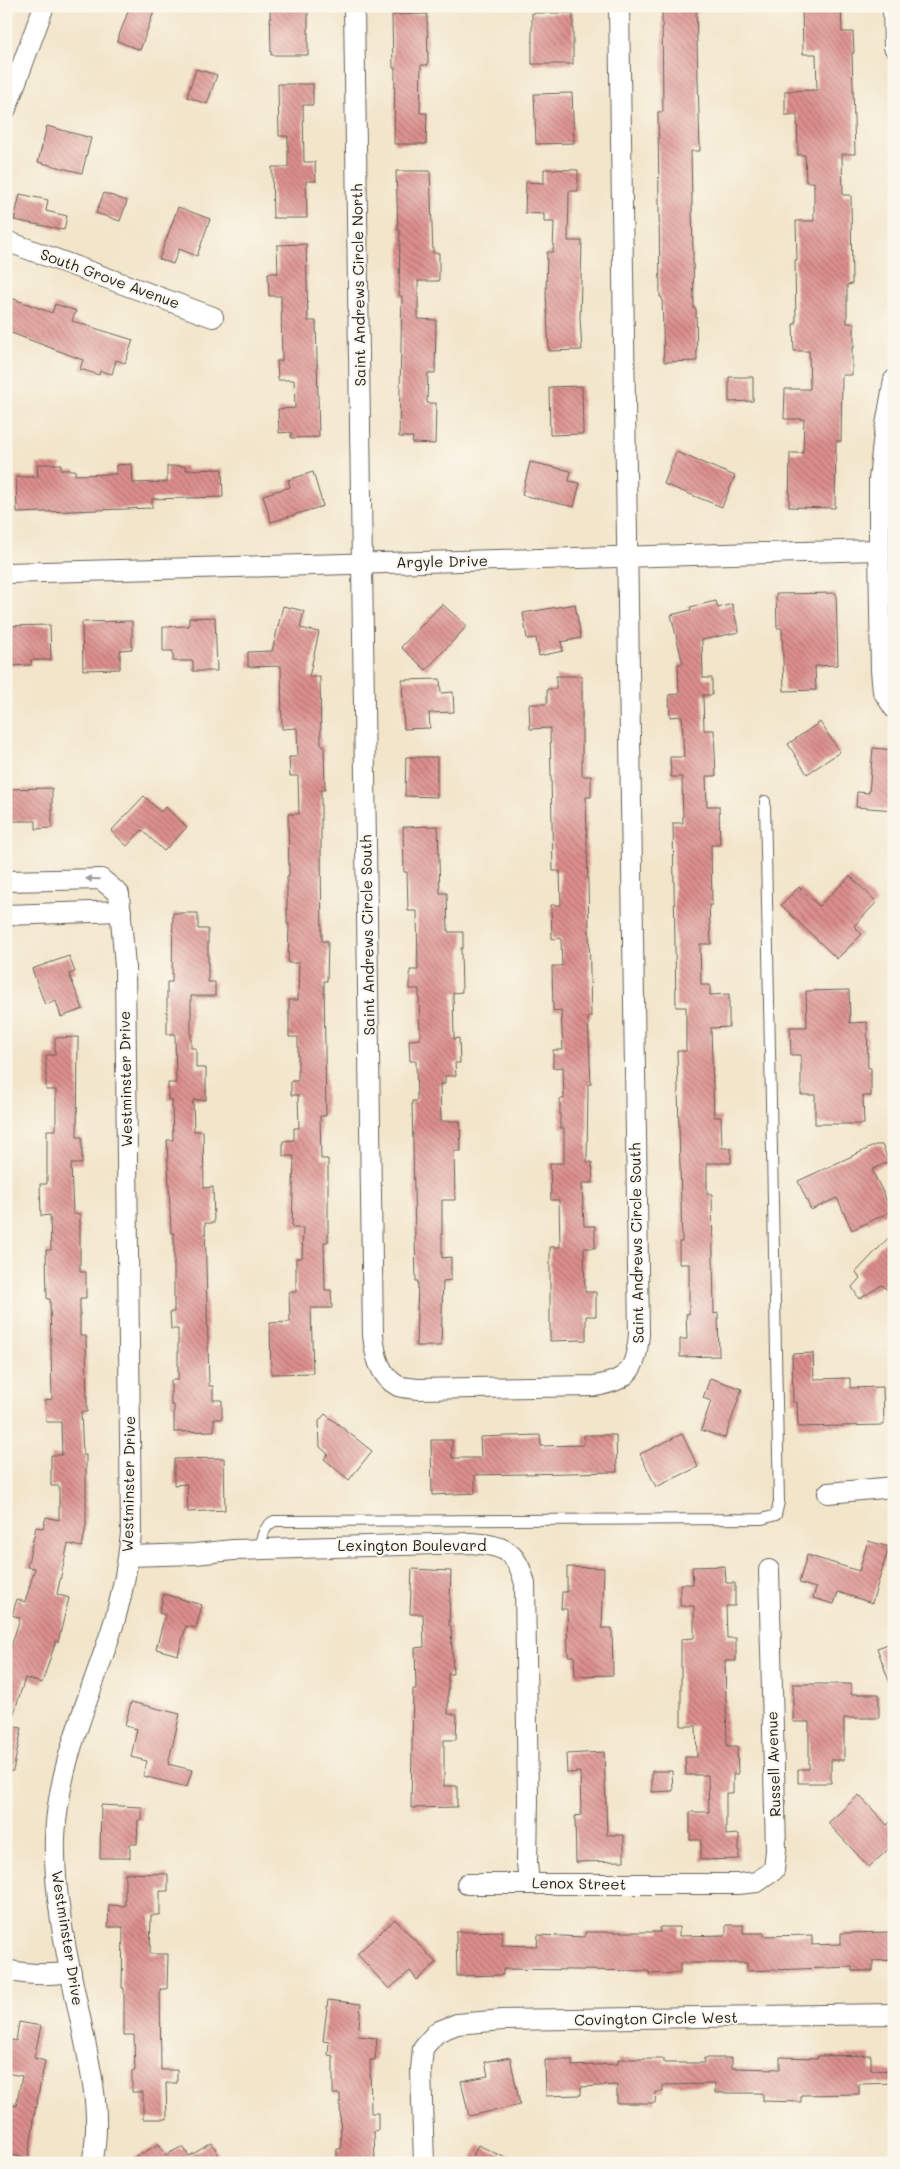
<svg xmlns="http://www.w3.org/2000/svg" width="900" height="2169" viewBox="0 0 900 2169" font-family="Mali,sans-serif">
  <defs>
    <pattern id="building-back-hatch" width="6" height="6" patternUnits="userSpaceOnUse" patternTransform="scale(1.25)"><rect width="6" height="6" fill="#dc8f8d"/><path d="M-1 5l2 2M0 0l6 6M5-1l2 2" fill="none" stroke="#b27472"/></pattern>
  </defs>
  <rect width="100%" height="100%" fill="#fbf7ec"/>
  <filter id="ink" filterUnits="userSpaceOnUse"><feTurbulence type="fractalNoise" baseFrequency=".02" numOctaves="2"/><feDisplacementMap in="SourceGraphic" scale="10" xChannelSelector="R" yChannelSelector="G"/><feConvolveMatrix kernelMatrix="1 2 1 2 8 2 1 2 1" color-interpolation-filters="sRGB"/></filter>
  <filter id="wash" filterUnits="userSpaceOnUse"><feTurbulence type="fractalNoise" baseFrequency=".0096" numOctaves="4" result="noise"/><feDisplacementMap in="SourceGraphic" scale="20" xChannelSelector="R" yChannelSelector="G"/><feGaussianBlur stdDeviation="1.12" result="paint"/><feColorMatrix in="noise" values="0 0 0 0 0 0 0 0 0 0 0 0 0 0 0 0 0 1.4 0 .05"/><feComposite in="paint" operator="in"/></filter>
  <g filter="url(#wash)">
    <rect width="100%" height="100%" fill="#f2e5ca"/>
    <g id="blocks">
      <!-- building -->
      <g fill="url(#building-back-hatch)">
        <path d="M130,6h26l-16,44 -23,-9z"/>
        <path d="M270,6h38v49h-37z"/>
        <path d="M672,6h24l4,145h-9l3,158h2l1,52 -33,1 -2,-65h-2l-2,-185h5l-1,-104h10z"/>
        <path d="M802,6h39l1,26h11l1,21h-2l3,101h-13l1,41h8l1,89 -5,1v38h7v25h-2v27h-10l-1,66h-5l-1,67 -46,-1 1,-54h13l1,-34h-20l1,-30h25l-1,-38h-15l-1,-27h3l-1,-64h2l-1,-39h18v-39h-8l-1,-27h-7l-1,-40h-12v-24l32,-1 -1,-36h-13z"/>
        <rect x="532" y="13" width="41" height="51"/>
        <path d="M427,14l1,51h-7l-1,48h7l-1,31h-32l1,-76h-2l-1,-53z"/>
        <path d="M196,69l21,6 -10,29 -20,-7z"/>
        <path d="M278,84h35v21h-10l1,57h11l1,19h-10l1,37h-34l-1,-51h16v-31h-9z"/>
        <path d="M572,93l2,50 -38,1 -2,-50z"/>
        <path d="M47,126l44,12 -9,35 -44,-11z"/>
        <path d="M544,169l34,1v21h-9l-1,50h14l-2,77 2,32 -33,1 -3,-57 1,-42h6l1,-30h-10v-8l-19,-1 1,-31 18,1z"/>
        <path d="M396,171h34l3,82h6v28h-21v38l18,1 -1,53h-7l-1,30h9l-1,41 -23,-1 1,-6h-14l3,-141h-3l1,-66h-2z"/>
        <path d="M104,193l23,8 -7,20 -24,-8z"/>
        <path d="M20,194l28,6 -2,11 21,5 -3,14 -50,-10z"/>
        <path d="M178,207l32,12 -13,37 -18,-7 -6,15 -14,-5z"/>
        <path d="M306,244l2,77h8l3,116 -28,1v-6l-12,1 -1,-24 17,-1 -1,-28h-16l-1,-19h5l-1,-65h-12l-1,-23h10l-1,-28z"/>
        <path d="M6,296l46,17 3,-9 21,7 -4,10 61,19 -8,23 -9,-3 -4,14 -12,-3 -1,4 -19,-6 3,-9 -77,-29z"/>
        <path d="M729,377h24v24l-24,1z"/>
        <path d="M582,386l1,48 -33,1 -1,-48z"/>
        <path d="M676,452l59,24 -13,31 -58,-23z"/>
        <path d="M530,462l41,9 -2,10 11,2 -6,24 -52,-12z"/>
        <path d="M37,464h24v6h14v5l41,-1v-9l16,-1 1,19 34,-1v-16h19v4l36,-1 1,28 -71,2v9l-135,5 -1,-36h22z"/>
        <path d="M313,472l10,34 -52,16 -8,-27 27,-8 -2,-7z"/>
        <path d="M836,593l2,72 -23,1 1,24 -32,1 -2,-63h-5l-1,-34z"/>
        <path d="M716,601l2,7 14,-4 7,28 -37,8 1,38h9v17h-9l1,35h10l2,46h-10l1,30h12l1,39h-9l1,60h-3l2,39h-11l1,41h9v10l19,-1v33l-18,1 3,89h7l1,31h9v15h-24v31h5l2,120 4,-1 1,43 -39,1v-18h7l-1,-25h3v-50h-10v-22h3l-5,-191h9v-44h-10l-3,-184h10l-1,-46h-11l-1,-20h14l-2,-41 -12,1 -1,-22 10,-1 -1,-30h5l-12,-49 20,-5 -1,-3z"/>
        <path d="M442,604l25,22 -41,44 -25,-23z"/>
        <path d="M575,604l6,34 -20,4 2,9 -24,5 -3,-18 -9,1 -4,-26z"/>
        <path d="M283,606l21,5 -4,17 19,4 -10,45h11l1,68h3l1,45h-4v61l1,90h6l-1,40h-3l2,135h-6l1,43h7v83h-4l1,48h6l1,18h-21l2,65 -42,1 -1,-51 20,-1 -1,-30h7v-34h6l1,-30h-11l2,-72h-11v-15l11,-1v-12h5l-1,-33h-7v-14h7v-44h-9v-37h9l1,-37h-11l1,-39h-2v-47h2l-1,-63h11l-1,-38h-8l-1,-19h9l-1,-29 -15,1 -1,-63 -33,1v-15l24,-1z"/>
        <path d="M215,617l2,54h-24v-10h-20v-10h-10v-24l26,-1v-8z"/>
        <path d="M132,621v28l-12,1v19l-37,1 -1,-48z"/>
        <path d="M50,625l1,35h-20v5l-25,1v-40z"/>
        <path d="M556,676h26v100h9v21h-5l5,220h-3l3,67h-3l-1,78h5l1,21h-11l2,43h11v22h-11l1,44h11v24h-10v24l-36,1v-94h10l-1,-47h-8l-1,-37h14v-35h-4v-29h4l-1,-32 -10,1v-18h10l-2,-40 -8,1 -1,-45h10l-1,-28 -9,1 -1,-34h10l-1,-34h-7l-3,-143 -20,1 -1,-25h18v-15h9z"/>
        <path d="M440,679l1,14 12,-1 1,20 -25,1 1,15 -26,1 -2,-49z"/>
        <path d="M820,722l20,30 -33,22 -19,-30z"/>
        <path d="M873,748l21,2v60l-38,-3 1,-15 12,1z"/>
        <path d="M406,757h31v40l-32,-1z"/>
        <path d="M52,788v40l-16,1v-8h-30v-32z"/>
        <path d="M144,796l16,16 6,-5 21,20 -23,24 -22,-21 -15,16 -16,-15z"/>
        <path d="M438,826l2,67h7l1,39h15v16h-2l1,44 -9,1 1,46 5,-1 1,25h-5l1,13h-11v8h-5l1,37h19l1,30h-7l1,49h-13v58l9,-1v23l-8,1 -2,65h-25l2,-65h-2l-4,-180h5l-1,-40h-6l-1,-21 11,-1 -1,-50h-9v-19h8l-1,-59h-9l-1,-39h-3l-1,-45z"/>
        <path d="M850,876l27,26 -23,24 8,8 -25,25 -56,-54 18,-18 20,19z"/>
        <path d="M173,913h25v16h10v53h7v14h-24v52h5v20h10v32h-13l1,31h9l1,57 9,-1 1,36h-9l4,163h4v14h9v19h-8v12l-40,1v-27h-3v-25h7v-51h-7l-1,-17h4v-79h-3l-4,-93h6l-1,-40h-4v-17h8l-1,-49h-8v-52h5z"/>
        <path d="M69,956l6,16 -6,2 14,35 -22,8 -5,-16 -11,4 -13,-36z"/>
        <path d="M849,990l1,33 17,-1 1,46h3v28h-8l1,28h-49v-29h-14v-40h-10l-1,-28h17l-1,-36z"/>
        <path d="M78,1037l-1,100h5v27h-11l2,50h7v58h6v26h-6v38h6l1,76h-6l2,43h3v71l-4,21 -14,-3 -11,50 12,4 -11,44 -2,-1 -14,42 -17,-5 -15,48 12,2 -9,43h-7v-122l4,1 10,-32 -8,-3 5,-16 8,3 10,-34 -8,-1 9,-40 7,1 3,-11 13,3v-34h-8v-31h11l-1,-33h-15l-1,-22 7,-1 -2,-100h-3l-1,-49h5l-1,-35 -9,1 -1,-32h7v-54h9v-40h-10v-35h9v-17z"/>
        <path d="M876,1145h6l7,16 -17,9 20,41 -40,19 -15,-32 -26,12 -13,-29z"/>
        <path d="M894,1232v64l-12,-11 -23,14 -7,-12 8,-9 -4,-6z"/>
        <path d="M813,1353l1,26 36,-1v10l33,-1 1,38 -86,2 -1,-25h-4l-1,-48z"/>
        <path d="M710,1378l32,11 -17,49 -24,-8 10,-29 -8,-3z"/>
        <path d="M325,1414l47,37 -23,29 -25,-21 4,-5 -8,-7 -1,-26z"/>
        <path d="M682,1434l16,33 -42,20 -16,-33z"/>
        <path d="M540,1435l1,11 43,-1v-10h32l1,37 -142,3v18l-43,2 -1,-55h21v18h29l-1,-21z"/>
        <path d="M224,1458l1,52 -37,2 -1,-28 -13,1v-26z"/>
        <path d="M868,1541l21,6 -17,56 -34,-11 -4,12 -21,-6 3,-10 -17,-5 8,-28 52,16z"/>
        <path d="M725,1566l1,17h9v23h-9l1,32h9v23h-11l2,85h10l1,28h-5v19h-7v42l13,-1v25l-38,1v-20h-11v-28h19l-1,-37h-22l-1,-18h12l-1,-31h-15v-87l13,-1v-32h-14v-22h13l-1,-17z"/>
        <path d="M567,1567l37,1 -2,60h10l1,47 -38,1 -1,-20h-6l-1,-47h-6l1,-17h5z"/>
        <path d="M412,1569l39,2 -2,55h2l2,48h-5v40h9l-1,26h-12v46h13v21l-46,1 2,-119h3l-1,-41 9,-1 -1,-33h-13z"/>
        <path d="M164,1594l38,11 -6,23 -10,-2 -8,29 -22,-6 9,-34 -6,-2z"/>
        <path d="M894,1642v47h-2l-15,-41z"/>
        <path d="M793,1684h58v10h28v24h-35v42h-13v23h-33v-14h11v-47h-16z"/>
        <path d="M131,1702l49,12 -12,50 24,6 -5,17 -44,-11 4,-15 -16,-4 6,-28 -12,-3z"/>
        <path d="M604,1752l3,83h17v26l-48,1 -1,-46 6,-1 -1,-43 -13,1 -1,-19z"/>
        <path d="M652,1771h20l1,20 -21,1z"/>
        <path d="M859,1795l28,30 7,-6v25l-25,23 -41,-44z"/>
        <path d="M101,1805l41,2v13h-4l-1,24h-7v14h-30z"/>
        <path d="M125,1873l43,1v17h-8v24h-9l-1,39h18l-1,35h-7l1,81h16v13h-11l1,36h-24v-27h-11v-21h3l-1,-36h-10v-47h-2l1,-61h-15l1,-22 16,1z"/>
        <path d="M395,1919l41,44 -19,17 -7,-9 -21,18 -32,-35z"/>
        <path d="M726,1925h17v8h21v3l48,-1v10l29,-1v-11l53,-1v28l-21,1v10h-21v-4l-105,4v-8h-67v10l-31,1v-3l-146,-2v6l-46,1 -1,-44 46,-1v14l35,1 1,-11 47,2v-5h75v-5h19v9l47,-1z"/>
        <path d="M328,2000l33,4 -3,32 19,2 -2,22h-5l1,53h7v17l-4,1 1,32h-38v-14h4l-1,-55h-7v-38l-5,-1 1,-13 -6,-1z"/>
        <path d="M19,2022l22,4 -7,32 11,3 -12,60 1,1 -6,36 -22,-4v-49l10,1 6,-30 -16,-3v-34l10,2z"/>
        <path d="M871,2055v15l23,1v12l-35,1v10l-58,1v7l-38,-1v-8h-48v-9l-52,1v7h-7l-1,11h-38v-18l-36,2v8l-35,1 -1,-36h27v6l46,-2v-5h46v4h40v-5h28v10l48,1v-12l38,1v-2z"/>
        <path d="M510,2057l10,48 -51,11 -8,-35 27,-5 -3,-14z"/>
        <path d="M212,2143l11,20h-98l34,-19 7,11 13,-7h5l5,8z"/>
        <path d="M478,2145l38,18h-46z"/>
      </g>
    </g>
  </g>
  <g filter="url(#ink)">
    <use href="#blocks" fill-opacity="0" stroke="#676259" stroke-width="1"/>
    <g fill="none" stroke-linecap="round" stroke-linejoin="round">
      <defs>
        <path id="service" d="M259,1549c3,-12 4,-22 15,-28l488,-2 14,-4 3,-13 -14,-701"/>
        <g id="minor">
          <path d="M354,6l19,1329c2,19 6,41 25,51 6,2 14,2 20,3l176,-3c36,-5 42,-18 45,-52l-20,-1328"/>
          <path d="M893,6l1,41"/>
          <path d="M6,109l38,-103"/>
          <path d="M6,241l207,76"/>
          <path d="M894,380l-11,62 -4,38v70l2,120 2,21 11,17"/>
          <path d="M6,573l873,-23"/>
          <path d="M6,881l95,-2 18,15 6,73 6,567c-3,29 -8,57 -16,85 -22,73 -57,141 -60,218 -2,66 15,131 28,195 9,44 19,86 9,131"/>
          <path d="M6,915l115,-4"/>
          <path d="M828,1493l66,-6"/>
          <path d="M129,1556l66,-2 38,-4 237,-7c33,2 47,7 55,41l3,216 -1,63 2,20"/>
          <path d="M467,1884h271l19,-2 17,-12 2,-20 -7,-280"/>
          <path d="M6,1970c23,5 42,6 65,2"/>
          <path d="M424,2163l-3,-93 2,-22 14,-16 20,-8 46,-4 391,-6"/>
        </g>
      </defs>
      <!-- service casing -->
      <use href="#service" stroke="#676259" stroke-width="12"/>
      <!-- minor casing -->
      <use href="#minor" stroke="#676259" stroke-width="22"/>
      <!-- service -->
      <use href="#service" stroke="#fff" stroke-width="10"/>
      <!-- minor -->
      <use href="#minor" stroke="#fff" stroke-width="20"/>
    </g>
    <!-- one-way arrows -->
    <defs><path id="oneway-solid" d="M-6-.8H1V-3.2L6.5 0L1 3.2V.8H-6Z" transform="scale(1.25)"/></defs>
    <use fill="#999" href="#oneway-solid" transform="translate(93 879) rotate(-178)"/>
  </g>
  <g text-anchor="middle" stroke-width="4" stroke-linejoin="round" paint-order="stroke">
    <!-- street labels -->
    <g font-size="15" fill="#1c1c1c" stroke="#fbf7ec">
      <text transform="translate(110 279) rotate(20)" y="5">South Grove Avenue</text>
      <text transform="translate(359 285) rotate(-91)" y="5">Saint Andrews Circle North</text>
      <text transform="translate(442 562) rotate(-1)" y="5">Argyle Drive</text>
      <text transform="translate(368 935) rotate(-91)" y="5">Saint Andrews Circle South</text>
      <text transform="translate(126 1079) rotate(-91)" y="5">Westminster Drive</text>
      <text transform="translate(637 1243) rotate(-91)" y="5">Saint Andrews Circle South</text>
      <text transform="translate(129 1484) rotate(-89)" y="5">Westminster Drive</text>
      <text x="412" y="1551">Lexington Boulevard</text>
      <text transform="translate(774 1764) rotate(-92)" y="5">Russell Avenue</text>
      <text transform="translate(579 1884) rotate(1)" y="5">Lenox Street</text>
      <text transform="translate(67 1938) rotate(81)" y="5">Westminster Drive</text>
      <text transform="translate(656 2019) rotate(-1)" y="5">Covington Circle West</text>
    </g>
  </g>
  <!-- margin -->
  <rect width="900" height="2169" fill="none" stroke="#fbf7ec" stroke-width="25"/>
</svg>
